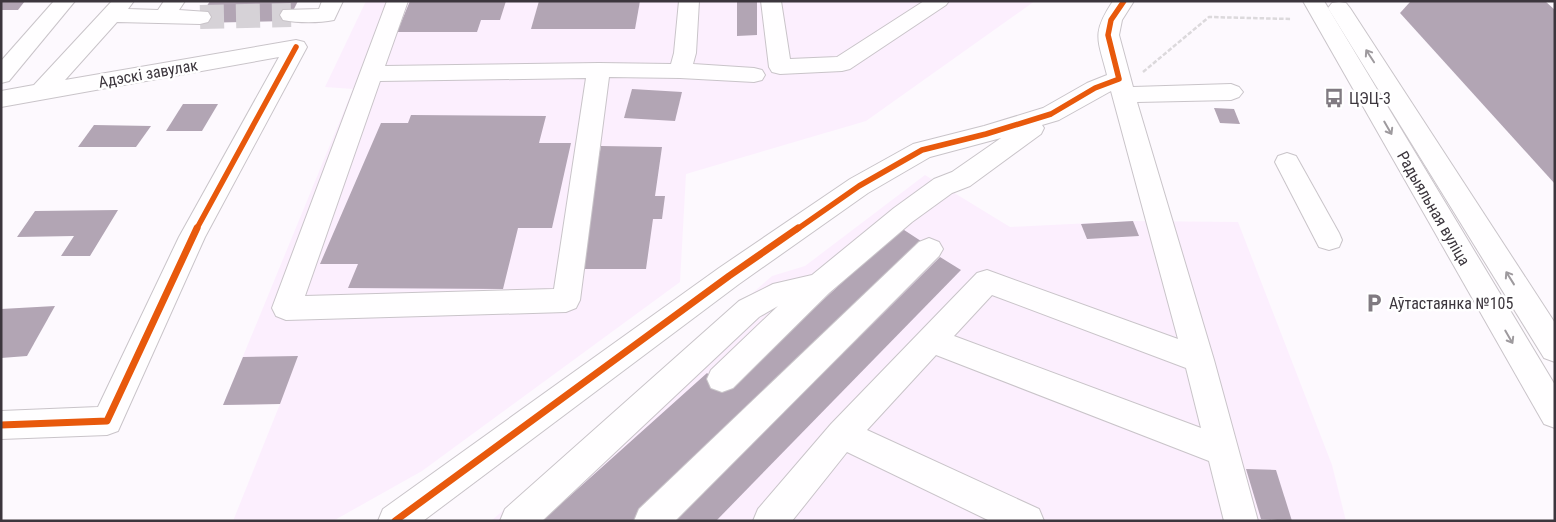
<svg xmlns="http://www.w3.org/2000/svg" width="1556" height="522" viewBox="0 0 1556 522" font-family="'Roboto Condensed',sans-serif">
  <rect width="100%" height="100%" fill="#fdf9fe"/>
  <!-- built -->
  <g fill="#fceffe">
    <path d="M366,1h669l-169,120 -180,53 -6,108 -258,189 -89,50h-100l47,-117 -57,1 130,-316 -28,-2z"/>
    <path d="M925,175l85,52 122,-6 106,1 94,243 14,56h-855l281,-245 33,-10z"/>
  </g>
  <!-- building -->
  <g fill="#b2a5b4">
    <path d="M1,1h24l-7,9h-17z"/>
    <path d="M210,1h88l-10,20 -92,2z"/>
    <path d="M410,1h96l-6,19h-19l-4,12h-80z"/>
    <path d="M539,1h101l-5,28h-104z"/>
    <path d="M737,1h20v34l-20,1z"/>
    <path d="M1415,1h130l10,9v174l-155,-171 10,-11z"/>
    <path d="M632,89l50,3 -7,29 -51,-3z"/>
    <path d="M183,104h35l-16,27h-36z"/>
    <path d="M1214,108l20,1 6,15 -20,-1z"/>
    <path d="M411,115l135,1 -7,27h32l-19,85h-34l-15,61 -155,-1 10,-24h-38l61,-141h27z"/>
    <path d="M94,125l57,1 -15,21h-58z"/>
    <path d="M601,146l61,1 -7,49h10l-3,23h-9l-7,50h-68z"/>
    <path d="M118,210l-28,46h-29l13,-20 -57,1 18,-26z"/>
    <path d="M1133,221l6,15 -52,3 -6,-15z"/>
    <path d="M901,228l23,15 -291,278h-91l165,-148 20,16z"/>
    <path d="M940,257l21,13 -245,251h-42z"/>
    <path d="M55,306l-28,50 -26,2v-49z"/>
    <path d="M298,356l-18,48 -57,1 20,-48z"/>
    <path d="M1246,469l30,1 16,51 -31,-2z"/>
  </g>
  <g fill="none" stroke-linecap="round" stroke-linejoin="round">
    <!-- minor-tunnel -->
    <path stroke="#d6d2d7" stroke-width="24" stroke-dasharray="24 12" stroke-linecap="butt" d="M200,17l91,-2"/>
    <defs>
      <g id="minor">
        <path d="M54,1h21l-66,80 -8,2v-22z"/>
        <path d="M112,1h22l-6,8 30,1 6,-9h21l-6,9 29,2 3,5 -3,5 -8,2 -83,-2 -52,58 231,-40 8,2 3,5 -102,190 -87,194 -11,4 -106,4v-28l97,-4 81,-170 100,-180 -278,50v-16l33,-6z"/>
        <path d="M322,1h21l-9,19c-15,3 -36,3 -51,0l-3,-5 3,-5 36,-1z"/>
        <path d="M387,1h21l-23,65 214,-3 72,1 3,-11 5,-52h20l-3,52 -3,11 61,4 8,2 3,5 -3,5 -8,2 -74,-4 -71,-1 -29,223 -4,8 -10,4 -280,8 -10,-4 -4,-8zM586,78l-32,211 -249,7 75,-215z"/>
        <path d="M761,1h20l9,58 47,-2 87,-56h25l-3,4 -96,64 -8,2 -62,3 -8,-2 -3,-5z"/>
        <path d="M1113,1h21l-12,19 -3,15 14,52 98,-3 8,3 4,5 -4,5 -8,3 -94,2 77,258 44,161h-34l-15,-60 -273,-106 -69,75 172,79 5,12h-54l-143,-69 -55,69h-39l5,-12 73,-85 146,-151 10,-3 191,69 -67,-248 -52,29 -17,5 2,3 -3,6 -71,52 -18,7 -40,29 -83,71 -96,95 -11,4 -11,-4 -4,-9 4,-9 67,-64 -19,11 -217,204h-42l5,-12 234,-208 34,-17 39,-9 82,-67 40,-29 18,-7 49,-34 -71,19 -62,36 -129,91 -316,237h-45l5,-12 336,-241 131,-89 63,-35 71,-18 59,-18 44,-25 20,-8c-9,-36 -16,-41 6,-74zM992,295l194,73 15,60 -247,-92z"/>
        <path d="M1287,153l9,3 43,77 3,7 -3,7 -10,3 -10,-3 -44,-85 3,-6z"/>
        <path d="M929,238l10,4 4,7 -4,7 -264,265h-41l5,-12 280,-267z"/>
      </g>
      <g id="major">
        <path d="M1303,1h21l231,384v43l-11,-4z"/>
        <path d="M1339,2l7,1 4,5 205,315v39l-11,-4 -216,-350 4,-5z"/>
      </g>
    </defs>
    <!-- minor casing -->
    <use href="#minor" stroke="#c9c4c9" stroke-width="2"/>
    <!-- major casing -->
    <use href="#major" stroke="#c9c4c9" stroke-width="2"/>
    <!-- path -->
    <g stroke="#dcd9dc" stroke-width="2.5" stroke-dasharray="4.5 2" stroke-linecap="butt">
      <path d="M1143,72l66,-55 82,2"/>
      <path d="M1334,98h9"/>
    </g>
    <!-- minor -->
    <use href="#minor" fill="#fffeff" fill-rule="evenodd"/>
    <!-- major -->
    <use href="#major" fill="#fffeff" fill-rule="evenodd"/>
    <defs>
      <g id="cycleway-far1">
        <path d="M196,230l100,-183"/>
        <path d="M796,230l63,-44 63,-36 64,-16 65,-20 44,-26 24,-9 -11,-44 3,-15 13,-19"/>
      </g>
      <g id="cycleway">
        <path d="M1,425l106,-4 90,-193"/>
        <path d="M395,521l334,-245 69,-48"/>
      </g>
    </defs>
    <!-- cycleway-far1 casing -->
    <use href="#cycleway-far1" stroke="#fff" stroke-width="8"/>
    <!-- cycleway casing -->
    <use href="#cycleway" stroke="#fff" stroke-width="10"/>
    <!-- cycleway-far1 -->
    <use href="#cycleway-far1" stroke="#e8590c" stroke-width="5.5"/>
    <!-- cycleway -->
    <use href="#cycleway" stroke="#e8590c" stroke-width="7"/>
  </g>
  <!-- one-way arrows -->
  <defs><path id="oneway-shaft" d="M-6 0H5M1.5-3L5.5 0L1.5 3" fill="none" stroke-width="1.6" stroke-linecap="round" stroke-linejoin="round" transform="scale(1.25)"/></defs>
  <g stroke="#9e9a9e">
    <use href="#oneway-shaft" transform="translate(1370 56) rotate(-123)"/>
    <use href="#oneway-shaft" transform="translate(1388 128) rotate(60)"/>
    <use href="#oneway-shaft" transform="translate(1510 278) rotate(-122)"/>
    <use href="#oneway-shaft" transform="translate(1509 337) rotate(60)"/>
  </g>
  <!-- icons -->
  <defs>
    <symbol id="bus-bare" viewBox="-9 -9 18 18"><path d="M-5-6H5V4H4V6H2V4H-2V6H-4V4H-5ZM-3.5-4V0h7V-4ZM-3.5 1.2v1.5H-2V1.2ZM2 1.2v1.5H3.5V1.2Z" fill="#807a81" stroke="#fff" stroke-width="2.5" paint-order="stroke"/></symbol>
    <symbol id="parking-bare" viewBox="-9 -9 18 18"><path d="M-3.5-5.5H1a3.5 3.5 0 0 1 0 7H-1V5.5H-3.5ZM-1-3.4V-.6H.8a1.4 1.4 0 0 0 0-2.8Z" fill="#807a81" stroke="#fff" stroke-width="2.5" paint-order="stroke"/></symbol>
  </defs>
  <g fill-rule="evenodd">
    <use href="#bus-bare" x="1320" y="84" width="28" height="28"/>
    <use href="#parking-bare" x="1360" y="289" width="28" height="28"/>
  </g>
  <g text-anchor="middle" stroke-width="5" stroke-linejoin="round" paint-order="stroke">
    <!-- street labels -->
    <g font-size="16" fill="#3c363d" stroke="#fff">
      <text transform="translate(148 73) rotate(-10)" y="6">Адэскі завулак</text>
      <text transform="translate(1434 208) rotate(60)" y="6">Радыяльная вуліца</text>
    </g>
    <!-- poi labels -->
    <g font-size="16" fill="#3c363d" stroke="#fff" text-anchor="start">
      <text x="1349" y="104">ЦЭЦ-3</text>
      <text x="1389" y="309">Аўтастаянка №105</text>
    </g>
  </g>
  <!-- border -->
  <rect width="1556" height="522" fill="none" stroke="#3c363d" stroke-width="5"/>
</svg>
